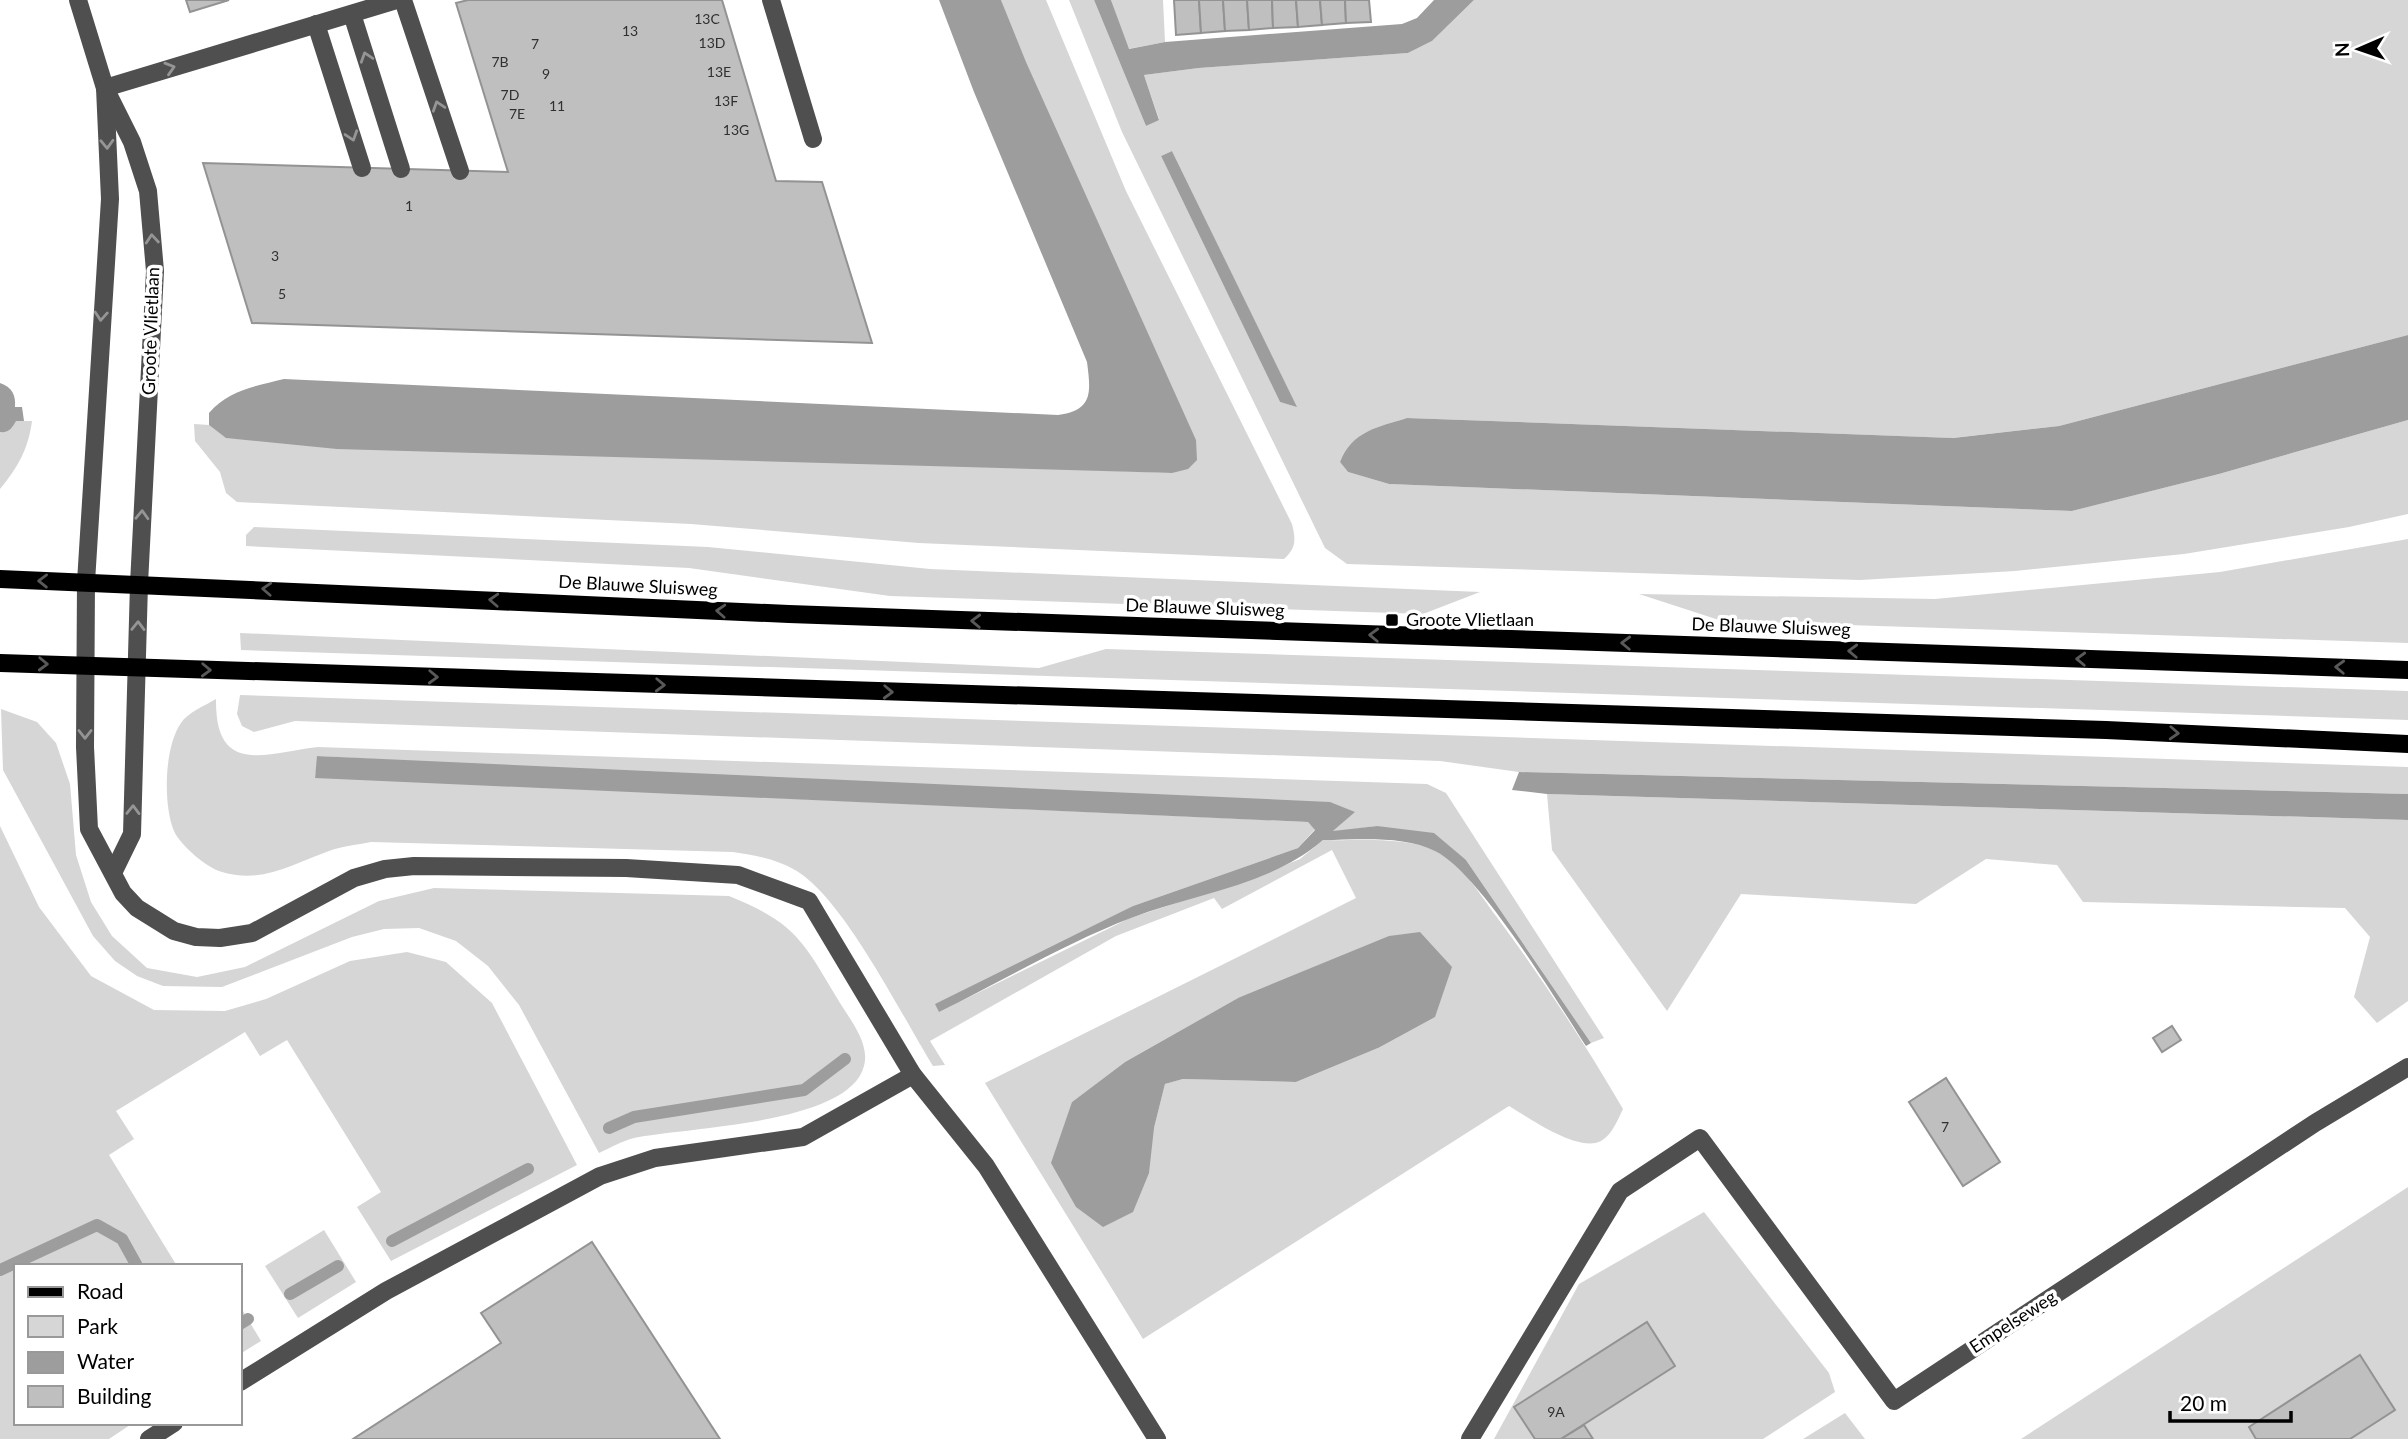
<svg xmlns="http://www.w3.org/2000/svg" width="2408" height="1439" viewBox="0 0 2408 1439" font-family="Lato,sans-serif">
  <rect width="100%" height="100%" fill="#fff"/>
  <!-- green -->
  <g fill="#d6d6d6" fill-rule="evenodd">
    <path d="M1001,0h45l80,191 166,333c4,16 4,24 -8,35l-365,-16 -228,-19 -454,-22 -11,-9 -6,-21 -25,-31 -1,-17 15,1 18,13 945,35z"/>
    <path d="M1069,0h25l52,126 13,-7 -15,-44 55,-7 209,-15 24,-12 42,-41h934v335l-349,91 -107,12 -545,-20c-29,9 -55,13 -67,44l8,10 41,12 683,27 147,-37 189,-54v94l-59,13 -165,27 -169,17 -155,9 -513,-16 -22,-16 -203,-416zM1172,151l124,255 -16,-4 -119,-246z"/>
    <path d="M1111,0h52l2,42 -37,7z"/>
    <path d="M15,421h17c-4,29 -14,46 -32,68v-57h5z"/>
    <path d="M254,527l454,20 222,22 550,23 -57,22 -533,-18 -201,-28 -443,-22v-11z"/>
    <path d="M2408,539v104l-686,-22 -83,-27 296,5 285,-27z"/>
    <path d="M240,633l799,35 67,-19 1302,42v29l-2167,-70z"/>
    <path d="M240,695l2168,72v27l-889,-22 -79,-11 -1145,-40 -41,11 -12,-6 -5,-12z"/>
    <path d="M216,699c-1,78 50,54 102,48l1109,37 19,9 158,245 -13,5 -125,-183 -89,-34 -45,6 22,-20 -1036,-56 -3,21 993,45 7,7 -17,19 -165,58 -194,106 191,-94 121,-39 49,-20 23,-19c34,1 79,-4 111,10 28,13 44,42 62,66 46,62 88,126 127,193 -5,10 -11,26 -22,32 -23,12 -72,-23 -92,-35l-366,233 -158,-256 371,-185 -24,-48 -110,59 -8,-11 -98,38 -186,105 15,24 -12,1c-31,-50 -90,-169 -138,-196 -19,-11 -41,-15 -62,-18l-362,-10c-14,3 -29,4 -42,9 -37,13 -66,33 -107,21 -15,-4 -41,-26 -48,-41 -11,-26 -10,-84 7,-108 6,-10 25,-18 35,-24zM1238,998l140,50 -82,34 -113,-3 -18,5 -11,44 -82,-26 53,-40z"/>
    <path d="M1,709l36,13 19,21 14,41 6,71 15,47 21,34 35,32 50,9 48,-10 134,-66 55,-13 295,8c69,28 74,46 111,107 11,18 30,41 24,63 -15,59 -180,61 -230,72 -12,3 -24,10 -35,15l-80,-148 -31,-39 -32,-25 -37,-13 -35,1 -32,8 -130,50 -59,-1 -26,-10 -22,-15 -22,-25 -90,-166z"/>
    <path d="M1547,794l861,26v181l-31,22 -23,-26 16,-60 -25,-29 -262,-6 -26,-37 -71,-6 -70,45 -175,-10 -74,117 -115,-161z"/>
    <path d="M0,826l39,81 52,69 63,34 71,1 41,-12 84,-38 57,-9 39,10 46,41 85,162 -186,96 -34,-54 24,-15 -94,-152 -27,16 -15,-24 -129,79 18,28 -25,16 68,111h-161v157h117l-24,16h-109z"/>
    <path d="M2408,1187v252h-387z"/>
    <path d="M1704,1212l125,161 6,19 -72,47h-269l85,-155z"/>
    <path d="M324,1230l32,52 -58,36 -33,-52z"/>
    <path d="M240,1306l21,35 -21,13z"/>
    <path d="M1845,1413l20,26h-62z"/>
  </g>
  <!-- water -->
  <g fill="#9d9d9d">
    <path d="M939,0h62l25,62 170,378 1,20 -9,9 -16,4 -835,-24 -111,-11 -17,-13v-12c19,-23 47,-27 75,-34l774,36c35,-5 33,-22 29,-53l-113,-270z"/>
    <path d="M1094,0h17l18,49 36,-7 237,-18 15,-6 17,-18h40l-42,41 -24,12 -209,15 -55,7 15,45 -13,6z"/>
    <path d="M1172,151l125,256 -17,-5 -119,-246z"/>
    <path d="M2408,335v85l-189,54 -147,37 -683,-27 -41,-12 -8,-10c12,-31 38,-35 67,-44l546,20 106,-12z"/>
    <path d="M0,383c12,4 16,12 15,24h7l2,14h-8c-4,7 -7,12 -16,11z"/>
    <path d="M317,756l1013,46 25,10 -22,19 44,-5 57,7 32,27 125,183 -5,3c-30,-46 -107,-174 -151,-195 -32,-16 -78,-11 -112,-11 -53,46 -128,53 -192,78 -63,24 -131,64 -192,94l-4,-8 198,-98 165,-58 17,-18 -7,-8 -993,-44z"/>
    <path d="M1519,772l889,22v26l-861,-26 -35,-4z"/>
    <path d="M1420,932l32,35 -17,50 -57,31 -82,34 -113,-3 -18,5 -11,44 -5,45 -16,39 -30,15 -27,-20 -25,-44 21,-61 53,-40 113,-64 151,-62z"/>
  </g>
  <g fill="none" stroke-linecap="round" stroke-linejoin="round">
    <!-- stream -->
    <g stroke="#9d9d9d" stroke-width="12">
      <path d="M609,1128l25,-11 170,-27 41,-31"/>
      <path d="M392,1241l136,-72"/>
      <path d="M0,1270l97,-45 25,14 15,27"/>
      <path d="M290,1294l48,-28"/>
      <path d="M240,1324l8,-5"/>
    </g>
  </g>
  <!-- building -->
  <g fill="#bfbfbf" stroke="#939393" stroke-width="2">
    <path d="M186,0h43l-39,12z"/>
    <path d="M468,0h254l54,181 46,1 50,161 -620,-20 -49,-160 305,9 -52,-169z"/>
    <path d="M1174,0h25l2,33 -25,2z"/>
    <path d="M1199,0h24l2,31 -24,2z"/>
    <path d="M1223,0h24l2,30 -24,1z"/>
    <path d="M1247,0h25l1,28 -24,2z"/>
    <path d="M1272,0h24l2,27 -25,1z"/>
    <path d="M1296,0h24l2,25 -24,2z"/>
    <path d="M1320,0h25l1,23 -24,2z"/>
    <path d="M1345,0h24l2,22 -25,1z"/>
    <path d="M2172,1026l9,14 -19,12 -9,-14z"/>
    <path d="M1946,1078l54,84 -37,24 -54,-84z"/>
    <path d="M592,1242l128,197h-367l148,-96 -20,-30z"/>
    <path d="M1647,1322l28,44 -114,73h-26l-21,-32z"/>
    <path d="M2360,1355l35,55 -45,29h-94l-7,-12z"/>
    <path d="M1584,1425l9,14h-32z"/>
  </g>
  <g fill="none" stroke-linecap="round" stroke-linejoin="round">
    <!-- minor -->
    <g stroke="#4f4f4f" stroke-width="18">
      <path d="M78,0l27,88 27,54 16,49 7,80 -16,313 -7,250 -19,39"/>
      <path d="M403,0l57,171"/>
      <path d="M771,0l42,139"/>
      <path d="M352,14l49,155"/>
      <path d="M316,24l46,144"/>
      <path d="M105,88l5,111 -24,383 -1,165 4,82 34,64 14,15 37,23 22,6 24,1 32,-5 102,-55 31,-9 29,-3 212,2 112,7 71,26 104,174 73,91 171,273"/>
      <path d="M105,88l292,-88"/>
      <path d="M240,1382l146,-91 214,-115 55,-18 148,-21 110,-62"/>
      <path d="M149,1439l25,-16"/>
      <path d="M1470,1439l150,-248 80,-53 194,263 421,-278 93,-56"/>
    </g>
    <!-- major -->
    <g stroke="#000" stroke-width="18">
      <path d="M0,579l789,35 1619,56"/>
      <path d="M0,663l2106,67 302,14"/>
    </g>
  </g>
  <!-- one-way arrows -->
  <defs><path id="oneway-chevron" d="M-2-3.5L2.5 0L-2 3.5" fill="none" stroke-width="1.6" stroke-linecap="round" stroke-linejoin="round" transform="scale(1.75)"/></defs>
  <g stroke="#959595">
    <use href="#oneway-chevron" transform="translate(366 57) rotate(-108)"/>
    <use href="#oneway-chevron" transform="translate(170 68) rotate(-17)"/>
    <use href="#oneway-chevron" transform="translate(438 106) rotate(-108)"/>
    <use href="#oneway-chevron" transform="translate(352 136) rotate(72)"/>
    <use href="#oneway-chevron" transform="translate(107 144) rotate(88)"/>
    <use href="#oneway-chevron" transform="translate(152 239) rotate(-95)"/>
    <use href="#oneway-chevron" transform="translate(101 316) rotate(94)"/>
    <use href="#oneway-chevron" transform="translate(142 515) rotate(-88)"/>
    <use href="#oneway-chevron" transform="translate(138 626) rotate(-89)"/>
    <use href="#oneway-chevron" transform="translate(85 734) rotate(90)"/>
    <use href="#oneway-chevron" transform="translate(133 810) rotate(-89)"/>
  </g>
  <g stroke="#595959">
    <use href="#oneway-chevron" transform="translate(43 581) rotate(-179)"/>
    <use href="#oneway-chevron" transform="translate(267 589) rotate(-177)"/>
    <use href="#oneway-chevron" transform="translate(494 600) rotate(-177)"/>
    <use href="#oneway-chevron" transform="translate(721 611) rotate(-177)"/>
    <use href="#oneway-chevron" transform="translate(976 621) rotate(-178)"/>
    <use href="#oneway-chevron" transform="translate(1374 635) rotate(-178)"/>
    <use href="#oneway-chevron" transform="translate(1626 643) rotate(-178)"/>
    <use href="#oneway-chevron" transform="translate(1853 651) rotate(-178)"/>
    <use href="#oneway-chevron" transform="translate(2081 659) rotate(-178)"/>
    <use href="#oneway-chevron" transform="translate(43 664) rotate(2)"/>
    <use href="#oneway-chevron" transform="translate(2340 667) rotate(-178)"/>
    <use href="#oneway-chevron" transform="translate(206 670) rotate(2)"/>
    <use href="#oneway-chevron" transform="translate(433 677) rotate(2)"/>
    <use href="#oneway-chevron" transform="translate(660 685) rotate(2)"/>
    <use href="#oneway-chevron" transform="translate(888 692) rotate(2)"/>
    <use href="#oneway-chevron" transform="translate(2174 733) rotate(3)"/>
  </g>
  <!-- markers -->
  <rect fill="#000" stroke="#fff" stroke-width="2.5" x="1385" y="613" width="14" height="14" rx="3.5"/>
  <g text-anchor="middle" stroke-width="7" stroke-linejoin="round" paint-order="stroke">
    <!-- number labels -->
    <g font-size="14" fill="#303030">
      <text x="707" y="24">13C</text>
      <text x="630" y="36">13</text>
      <text x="712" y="48">13D</text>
      <text x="535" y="49">7</text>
      <text x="500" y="67">7B</text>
      <text x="719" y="77">13E</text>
      <text x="546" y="79">9</text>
      <text x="510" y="100">7D</text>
      <text x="726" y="106">13F</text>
      <text x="557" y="111">11</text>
      <text x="517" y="119">7E</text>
      <text x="736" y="135">13G</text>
      <text x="409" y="211">1</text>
      <text x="275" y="261">3</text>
      <text x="282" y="299">5</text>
      <text x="1945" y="1132">7</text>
      <text x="1556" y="1417">9A</text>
    </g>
    <!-- street labels -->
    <g font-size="18" fill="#000" stroke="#fff">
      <text transform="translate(151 331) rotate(-88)" y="6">Groote Vlietlaan</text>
      <text transform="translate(638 586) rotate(3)" y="6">De Blauwe Sluisweg</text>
      <text transform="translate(1205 608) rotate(2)" y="6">De Blauwe Sluisweg</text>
      <text transform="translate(1771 627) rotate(2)" y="6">De Blauwe Sluisweg</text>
      <text transform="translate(2013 1322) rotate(-33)" y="6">Empelseweg</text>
    </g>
    <!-- poi labels -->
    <g font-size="18" fill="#000" stroke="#fff" text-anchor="start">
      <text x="1406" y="626">Groote Vlietlaan</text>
    </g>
  </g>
  <!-- legend -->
  <rect x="14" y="1264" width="228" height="161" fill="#ffffff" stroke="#999999" stroke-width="2"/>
  <rect x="28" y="1287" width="35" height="10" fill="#000000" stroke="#999999" stroke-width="2"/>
  <text x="77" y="1299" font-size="21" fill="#000000">Road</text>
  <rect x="28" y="1316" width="35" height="21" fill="#d6d6d6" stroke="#999999" stroke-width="2"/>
  <text x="77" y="1334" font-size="21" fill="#000000">Park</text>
  <rect x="28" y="1352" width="35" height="21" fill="#9d9d9d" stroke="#999999" stroke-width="2"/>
  <text x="77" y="1369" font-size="21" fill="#000000">Water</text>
  <rect x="28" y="1386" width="35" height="21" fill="#bfbfbf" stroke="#999999" stroke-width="2"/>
  <text x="77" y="1404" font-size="21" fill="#000000">Building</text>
  <!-- north arrow -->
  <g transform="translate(2359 49) rotate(268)" stroke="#ffffff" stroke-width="5" paint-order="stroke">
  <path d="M0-5L12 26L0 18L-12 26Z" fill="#000000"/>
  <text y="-10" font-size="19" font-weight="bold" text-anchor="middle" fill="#000000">N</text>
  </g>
  <!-- scale -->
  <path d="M2170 1411v10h121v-10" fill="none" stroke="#000000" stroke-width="3.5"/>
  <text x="2180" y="1411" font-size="21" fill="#000000" stroke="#ffffff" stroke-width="5" paint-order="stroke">20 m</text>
</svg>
